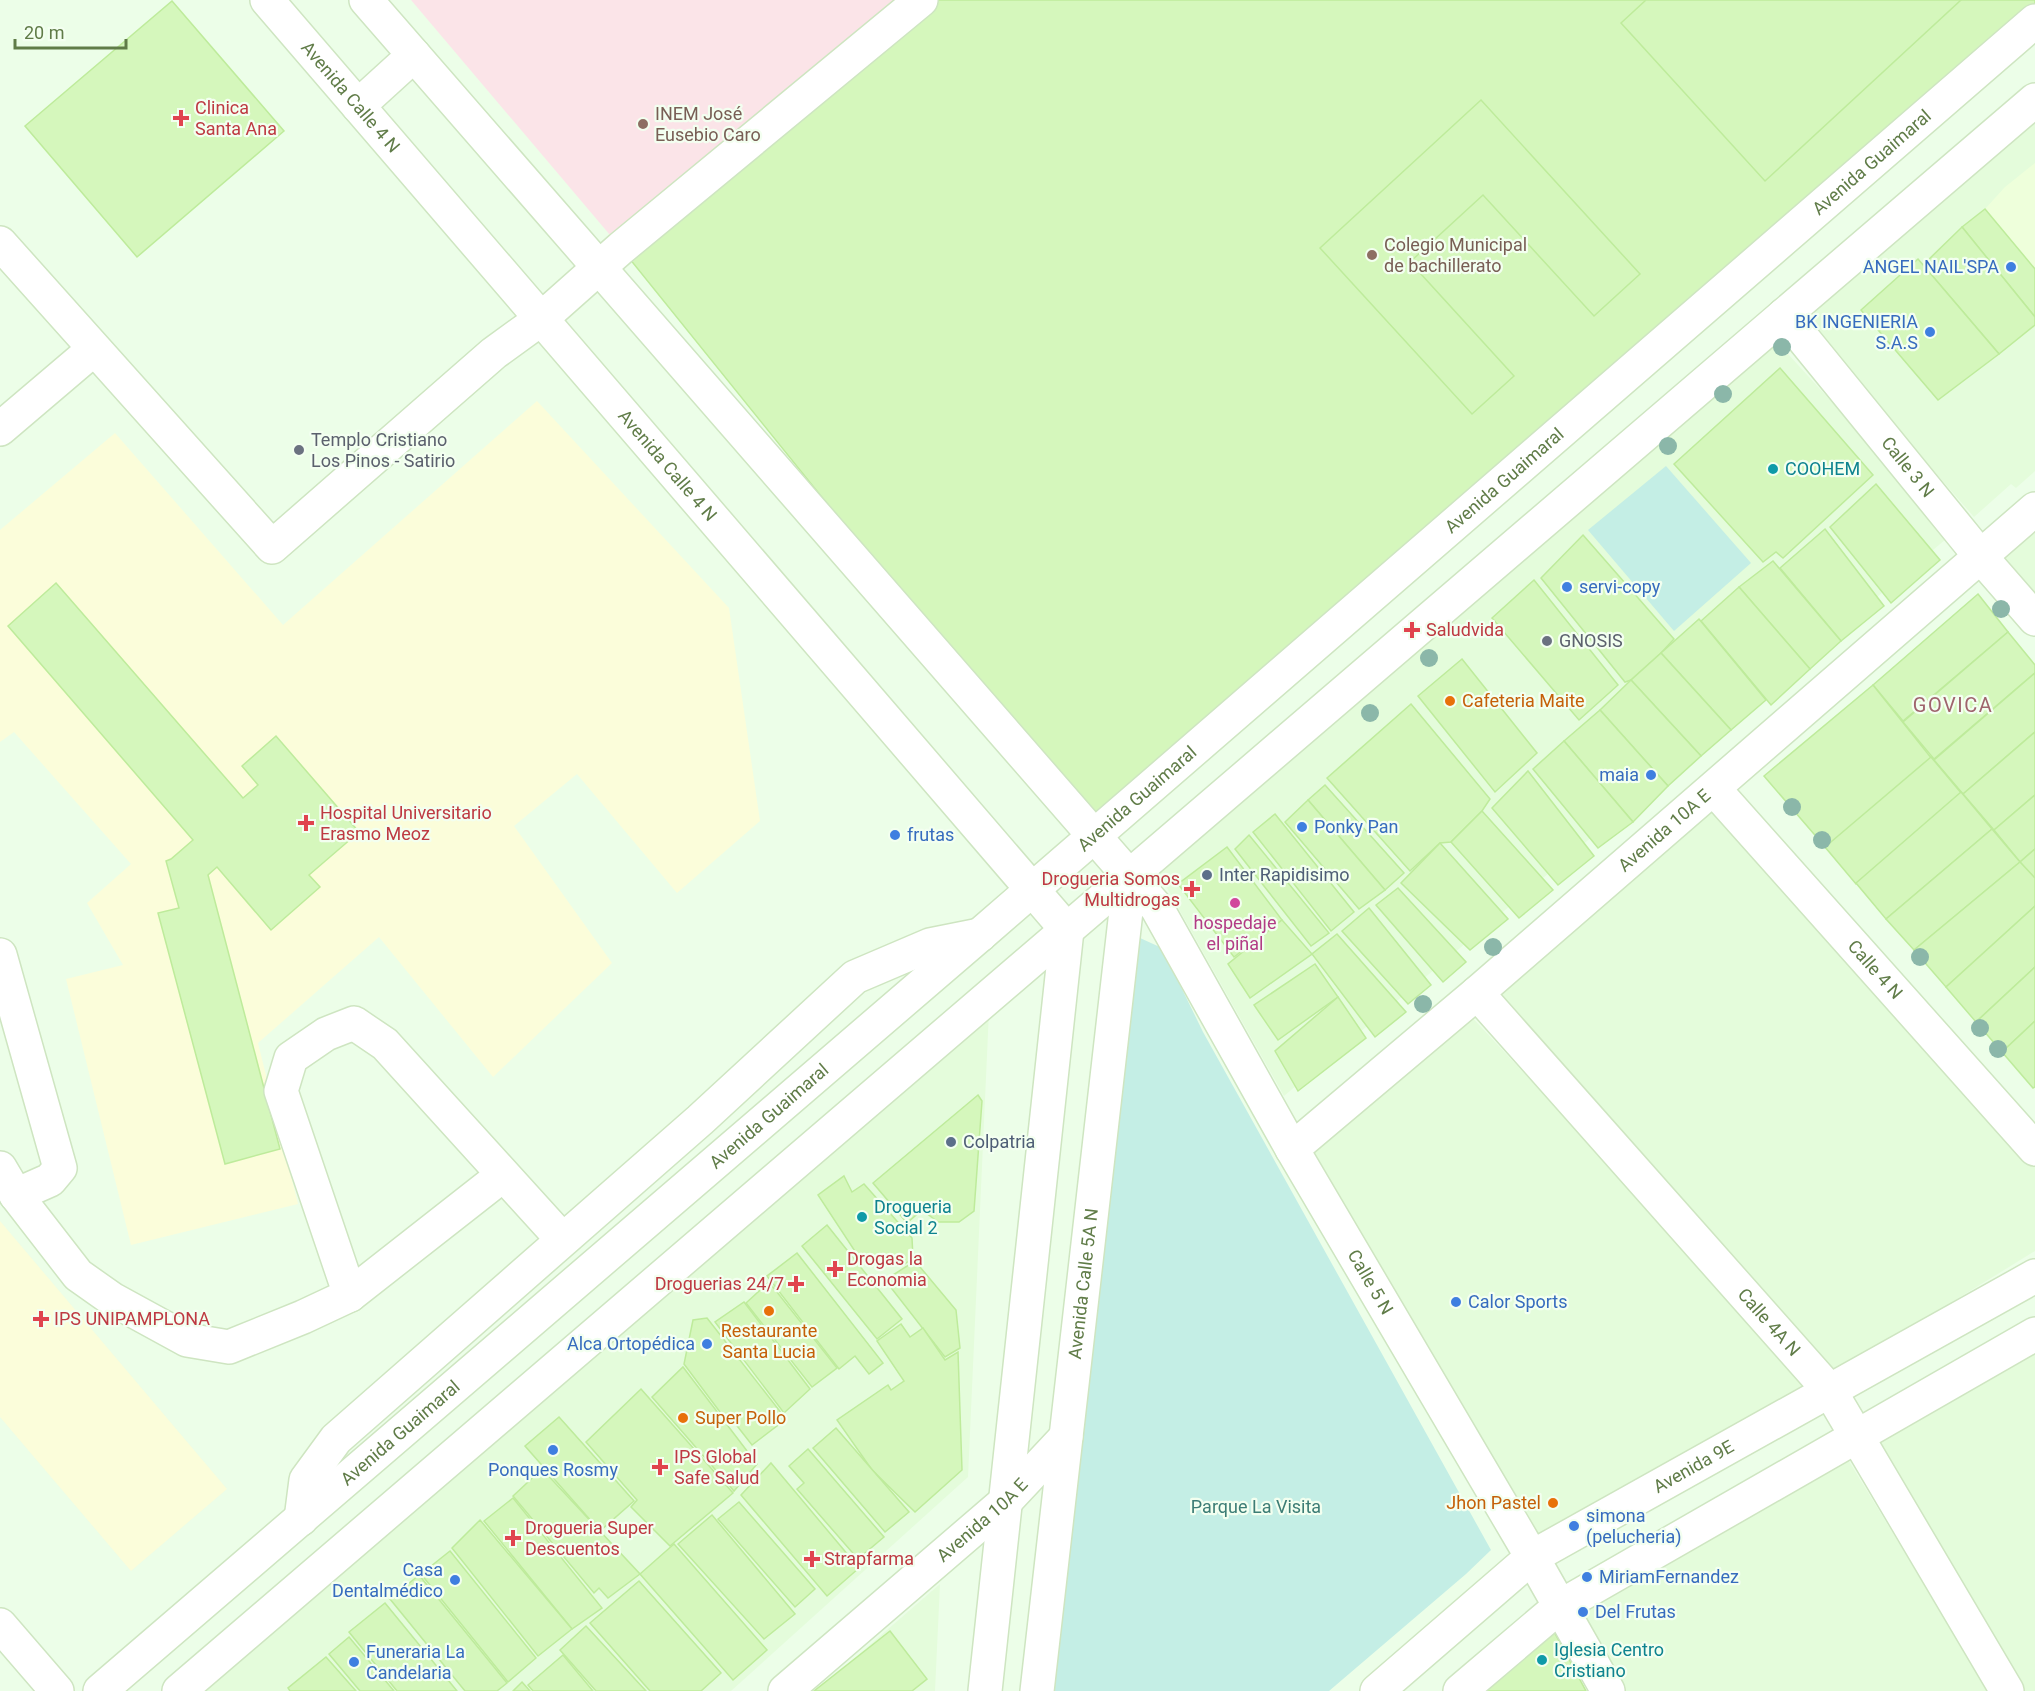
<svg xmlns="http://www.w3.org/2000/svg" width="2035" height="1691" viewBox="0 0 2035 1691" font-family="Roboto,sans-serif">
  <rect width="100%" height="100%" fill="#ecfee8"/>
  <!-- residential -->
  <g fill="#e4fcdb">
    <path d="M2035,100v371l-19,17 -5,-4 -37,33 -187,-215z"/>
    <path d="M1769,333l183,201 -668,562 -126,-224z"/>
    <path d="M2035,492v101l-49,-58z"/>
    <path d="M1712,785l323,364v102l-200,123 -351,-396z"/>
    <path d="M1454,998l364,390 -275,161 -245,-425z"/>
    <path d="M989,1011l-21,466 -237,214h-538z"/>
    <path d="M2035,1350v341h-13l-149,-250z"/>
    <path d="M1844,1453l145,238h-371l-47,-83z"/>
    <path d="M940,1584l-5,107h-118z"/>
  </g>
  <!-- commercial -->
  <path fill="#eeffdb" d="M2035,163v106l-50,-60 20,-22z"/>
  <!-- education -->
  <path fill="#fbe4e8" d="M411,0h510l-300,248z"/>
  <!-- medical -->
  <g fill="#fbfdda">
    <path d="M537,401l192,207 31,213 -83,72 -100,-119 -63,52 98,137 -119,114 -114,-140 -121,106 40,161 -167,41 -65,-266 57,-14 -36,-62 44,-39 -117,-132 -14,10v-212l115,-97 168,192z"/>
    <path d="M0,1221l227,268 -96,82 -131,-154z"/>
  </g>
  <!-- green -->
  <g fill="#c4eee5">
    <path d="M1666,466l85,97 -77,68 -86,-101z"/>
    <path d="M1129,933l33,15 41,84 288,518 -25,24 -137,117h-277z"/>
  </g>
  <!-- building -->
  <g fill="#d5f7bc" stroke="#beeb9b" stroke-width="1.5">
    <path d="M923,0h1112v21l-940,815 -474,-588z"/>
    <path d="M1646,0h315l-196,181 -144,-158z"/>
    <path d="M172,1l112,130 -147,126 -112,-131z"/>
    <path d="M1481,100l159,174 -46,42 -111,-121 -73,67 104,114 -42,38 -152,-166z"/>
    <path d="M1985,209l50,60v48l-73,-90z"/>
    <path d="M1962,227l73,90v8l-36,29 -76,-89z"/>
    <path d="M1918,259l81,95 -61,46 -77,-90z"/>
    <path d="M1780,368l93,107 -90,83 -7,-6 -13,10 -89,-98z"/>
    <path d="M1876,484l64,76 -49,43 -61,-76z"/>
    <path d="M1825,529l59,77 -43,35 -61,-73z"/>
    <path d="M1583,535l91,104 -13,14 -30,27 -6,2 -84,-104z"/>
    <path d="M1773,561l68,80 -31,28 -71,-82z"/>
    <path d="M1534,580l84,105 -39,35 -87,-102z"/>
    <path d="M56,583l187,215 15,-13 -16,-19 34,-30 83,96 -50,43 11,12 -49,43 -54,-63 -9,8 72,274 -55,15 -67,-251 21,-5 -13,-47 5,-2 22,-19 -185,-214z"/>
    <path d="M1739,587l71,82 -39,36 -70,-84z"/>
    <path d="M1978,594l30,38 -105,89 -30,-36z"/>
    <path d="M1699,619l67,81 -35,30 -70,-77z"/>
    <path d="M2008,632l27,33v8l-101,86 -31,-37z"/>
    <path d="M1661,653l70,77 -30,26 -70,-76z"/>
    <path d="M1462,659l75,94 -42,39 -77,-96z"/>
    <path d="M2035,673v59l-72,62 -29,-34z"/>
    <path d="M1631,680l70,76 -33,30 -68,-76z"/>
    <path d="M1873,685l59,74 -106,89 -62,-72z"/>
    <path d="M1411,704l79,95 -8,12 -31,31 -11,1 -30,28 -83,-93z"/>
    <path d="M1600,710l68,76 -35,36 -69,-81z"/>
    <path d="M2035,732v63l-41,35 -31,-36z"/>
    <path d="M1564,741l69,81 -35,26 -65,-79z"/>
    <path d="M1931,757l31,37 -106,90 -31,-37z"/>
    <path d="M1528,771l66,85 -36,29 -66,-77z"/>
    <path d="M1325,785l79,88 -19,17 -77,-90z"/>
    <path d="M1961,792l31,37 -106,90 -30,-36z"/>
    <path d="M2035,795v54l-15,13 -26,-32z"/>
    <path d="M1308,800l77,90 -26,19 -74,-87z"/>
    <path d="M1482,811l71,79 -34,28 -68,-76z"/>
    <path d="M1275,814l79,98 -23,19 -78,-99z"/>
    <path d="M1992,829l28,33 -106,88 -28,-31z"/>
    <path d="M1249,835l80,98 -18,13 -76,-97z"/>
    <path d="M1440,843l68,76 -38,31 -69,-67z"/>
    <path d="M1227,847l55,73 -48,37 -56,-73z"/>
    <path d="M2035,849v30l-15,-17z"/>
    <path d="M2020,862l15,16v28l-89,81 -32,-37z"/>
    <path d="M1398,888l68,74 -23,20 -67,-77z"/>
    <path d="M2035,906v61l-59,55 -30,-35z"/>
    <path d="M1369,908l62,77 -23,19 -66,-73z"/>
    <path d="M1282,920l30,34 -62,44 -22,-34z"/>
    <path d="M1337,934l69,78 -31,25 -63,-83z"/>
    <path d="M1315,964l23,33 -60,43 -24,-35z"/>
    <path d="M2035,967v54l-33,31 -26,-30z"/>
    <path d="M1338,997l28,41 -68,53 -23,-40z"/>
    <path d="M2035,1021v66l-2,1 -31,-36z"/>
    <path d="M978,1095l4,6 -8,110 -15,11h-21l-16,-12 -15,13 -34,-40z"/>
    <path d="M844,1176l8,16 12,-8 48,54 1,20 -11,8 -6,-10 -15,11 -9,-12 -10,7 -44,-67z"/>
    <path d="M827,1225l75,94 -25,20 -75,-93z"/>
    <path d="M797,1253l86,110 -14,11 -14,-18 -16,13 -72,-93z"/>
    <path d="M915,1261l41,49 4,38 -15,9 -60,-77z"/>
    <path d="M769,1282l68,86 -25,19 -66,-84z"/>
    <path d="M744,1302l66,87 -26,24 -69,-91z"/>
    <path d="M707,1318l79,101 -34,26 -18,-23 -5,2 -45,-60 9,-44z"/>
    <path d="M901,1324l9,13 13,-9 22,32 13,-8 4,118 -47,42 -43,-42 -35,-50 51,-35 3,5 13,-9 -27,-40z"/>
    <path d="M683,1367l74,97 -23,27 -82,-94z"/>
    <path d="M641,1389l92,104 -63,53 -39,-39 6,-7 -51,-58z"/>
    <path d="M559,1417l75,84 -34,30 -75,-85z"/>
    <path d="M836,1428l73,84 -24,20 -72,-84z"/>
    <path d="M808,1449l76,88 -26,22 -61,-70 7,-6 -15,-17z"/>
    <path d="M771,1463l88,105 -32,28 -86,-101z"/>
    <path d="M542,1469l98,105 -32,24 -9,-10 -5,5 -81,-97z"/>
    <path d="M513,1498l89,110 -30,21 -88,-108z"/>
    <path d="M739,1502l76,87 -20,18 -77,-88z"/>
    <path d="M712,1515l83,99 -31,25 -86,-95z"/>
    <path d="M480,1520l92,109 -34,27 -86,-108z"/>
    <path d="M674,1544l93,106 -34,30 -93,-106z"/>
    <path d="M450,1551l86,107 -28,24 -87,-108z"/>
    <path d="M419,1575l88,108 -10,8h-32l-75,-92z"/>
    <path d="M639,1581l82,92 -20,18h-51l-60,-68z"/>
    <path d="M385,1603l72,88h-60l-48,-59z"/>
    <path d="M586,1626l60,65h-50l-36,-41z"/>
    <path d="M1552,1628l34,63h-108z"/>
    <path d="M890,1631l37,48 -15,12h-98z"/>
    <path d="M349,1637l45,54h-34l-31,-37z"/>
    <path d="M563,1655l30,36h-60l-5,-6z"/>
    <path d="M326,1657l30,34h-66l-2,-3z"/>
    <path d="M522,1682l8,9h-17z"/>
  </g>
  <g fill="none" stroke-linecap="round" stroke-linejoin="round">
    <defs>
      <g id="minor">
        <path id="s1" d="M267,0l800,930 -82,761"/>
        <path id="s2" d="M366,0l791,908 135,241 240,408 76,134"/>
        <path d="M358,106l56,-51"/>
        <path d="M0,243l272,304 222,-194 47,-34 80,-71 300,-248"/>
        <path id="s3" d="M1784,315l197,242 54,62"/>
        <path d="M0,429l94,-80"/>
        <path id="s4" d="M1714,789l321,360"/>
        <path d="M0,955l60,213 -10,12 -34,15 -16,-27"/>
        <path id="s5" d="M1477,993l353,398 177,300"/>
        <path id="s6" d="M1292,1149l185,-156 558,-484"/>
        <path d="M16,1195l62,80 34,24 75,41 42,7 74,-30 47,-22 153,-120"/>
        <path d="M350,1295l-69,-204 10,-33 35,-24 28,-11 31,21 177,195"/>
        <path d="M301,1519l5,-39 30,-41 364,-319 155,-143 75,-32 50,-10"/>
        <path d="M0,1625l57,66"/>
        <path id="s7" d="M100,1691l881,-757 1054,-913"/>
        <path d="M179,1691l1856,-1591"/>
        <path id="s8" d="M785,1691l220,-189 61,-65"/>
        <path id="s9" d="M1037,1691l93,-815"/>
        <path id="s10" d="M1377,1691l155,-134 503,-281"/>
        <path d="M1460,1691l99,-84 476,-273"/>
      </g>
    </defs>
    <!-- minor casing -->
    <use href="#minor" stroke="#cee5c1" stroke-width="36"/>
    <!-- minor -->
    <use href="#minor" stroke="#fff" stroke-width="33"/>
  </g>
  <!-- trees -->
  <g fill="#8bb7a9">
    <circle cx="1782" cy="347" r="9"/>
    <circle cx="1723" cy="394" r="9"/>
    <circle cx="1668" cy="446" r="9"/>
    <circle cx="2001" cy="609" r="9"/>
    <circle cx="1429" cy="658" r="9"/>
    <circle cx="1370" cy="713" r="9"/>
    <circle cx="1792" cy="807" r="9"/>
    <circle cx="1822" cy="840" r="9"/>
    <circle cx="1493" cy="947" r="9"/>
    <circle cx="1920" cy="957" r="9"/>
    <circle cx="1423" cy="1004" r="9"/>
    <circle cx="1980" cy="1028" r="9"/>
    <circle cx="1998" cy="1049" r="9"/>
  </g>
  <!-- markers -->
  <g fill="#e0444e" stroke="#f3fff0" stroke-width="2">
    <path d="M178 109h6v6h6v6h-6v6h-6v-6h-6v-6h6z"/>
    <path d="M1409 621h6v6h6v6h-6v6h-6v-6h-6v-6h6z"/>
    <path d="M303 814h6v6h6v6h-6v6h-6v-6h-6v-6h6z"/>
    <path d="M1189 880h6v6h6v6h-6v6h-6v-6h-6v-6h6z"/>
    <path d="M832 1260h6v6h6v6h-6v6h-6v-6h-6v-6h6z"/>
    <path d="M793 1275h6v6h6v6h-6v6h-6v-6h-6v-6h6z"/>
    <path d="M38 1310h6v6h6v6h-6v6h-6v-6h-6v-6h6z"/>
    <path d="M657 1458h6v6h6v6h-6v6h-6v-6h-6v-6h6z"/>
    <path d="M510 1529h6v6h6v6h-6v6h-6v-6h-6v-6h6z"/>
    <path d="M809 1550h6v6h6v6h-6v6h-6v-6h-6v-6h6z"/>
  </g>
  <g fill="#8d6e63" stroke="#f3fff0" stroke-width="2">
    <circle cx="643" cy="124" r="6"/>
    <circle cx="1372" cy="255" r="6"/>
  </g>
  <g fill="#3f7fe0" stroke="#f3fff0" stroke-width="2">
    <circle cx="2011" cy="267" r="6"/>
    <circle cx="1930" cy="332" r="6"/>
    <circle cx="1567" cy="587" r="6"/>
    <circle cx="1651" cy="775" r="6"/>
    <circle cx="1302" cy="827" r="6"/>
    <circle cx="895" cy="835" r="6"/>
    <circle cx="1456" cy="1302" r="6"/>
    <circle cx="707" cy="1344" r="6"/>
    <circle cx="553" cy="1450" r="6"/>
    <circle cx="1574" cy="1526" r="6"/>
    <circle cx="1587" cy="1577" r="6"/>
    <circle cx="455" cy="1580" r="6"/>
    <circle cx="1583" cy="1612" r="6"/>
    <circle cx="354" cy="1662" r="6"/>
  </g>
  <g fill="#6b7280" stroke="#f3fff0" stroke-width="2">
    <circle cx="299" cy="450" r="6"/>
    <circle cx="1547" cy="641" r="6"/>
  </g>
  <g fill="#0f9aa8" stroke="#f3fff0" stroke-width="2">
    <circle cx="1773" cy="469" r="6"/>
    <circle cx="862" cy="1217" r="6"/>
    <circle cx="1542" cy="1660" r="6"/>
  </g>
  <g fill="#e8710a" stroke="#f3fff0" stroke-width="2">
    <circle cx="1450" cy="701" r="6"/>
    <circle cx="769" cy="1311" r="6"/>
    <circle cx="683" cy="1418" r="6"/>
    <circle cx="1553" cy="1503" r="6"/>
  </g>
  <g fill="#5c6f8a" stroke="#f3fff0" stroke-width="2">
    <circle cx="1207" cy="875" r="6"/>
    <circle cx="951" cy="1142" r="6"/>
  </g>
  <circle fill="#d1479c" stroke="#f3fff0" stroke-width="2" cx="1235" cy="903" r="6"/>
  <g text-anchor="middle" stroke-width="4.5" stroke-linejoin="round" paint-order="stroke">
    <!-- street labels -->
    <g font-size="18" fill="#607c48" stroke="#f3fff0">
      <text dy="6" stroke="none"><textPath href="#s1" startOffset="128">Avenida Calle 4 N</textPath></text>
      <text dy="6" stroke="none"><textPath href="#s7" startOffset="2340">Avenida Guaimaral</textPath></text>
      <text dy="6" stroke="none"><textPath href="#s1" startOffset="614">Avenida Calle 4 N</textPath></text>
      <text dy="6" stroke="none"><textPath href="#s3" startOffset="196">Calle 3 N</textPath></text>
      <text dy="6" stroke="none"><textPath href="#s7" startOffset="1854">Avenida Guaimaral</textPath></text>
      <text dy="6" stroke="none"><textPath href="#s7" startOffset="1368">Avenida Guaimaral</textPath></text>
      <text dy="6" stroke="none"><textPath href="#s6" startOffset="490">Avenida 10A E</textPath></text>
      <text dy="6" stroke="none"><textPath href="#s4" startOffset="242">Calle 4 N</textPath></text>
      <text dy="6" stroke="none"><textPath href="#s7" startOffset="882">Avenida Guaimaral</textPath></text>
      <text dy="6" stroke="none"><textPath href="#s2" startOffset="1635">Calle 5 N</textPath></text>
      <text dy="6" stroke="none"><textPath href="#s9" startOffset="410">Avenida Calle 5A N</textPath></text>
      <text dy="6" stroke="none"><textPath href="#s5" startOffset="440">Calle 4A N</textPath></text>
      <text dy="6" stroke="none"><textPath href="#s7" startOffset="396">Avenida Guaimaral</textPath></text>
      <text dy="6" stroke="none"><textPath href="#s10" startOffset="390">Avenida 9E</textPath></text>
      <text dy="6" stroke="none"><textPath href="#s8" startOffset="261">Avenida 10A E</textPath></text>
    </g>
    <!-- health labels -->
    <g font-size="18" fill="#be3a42" stroke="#f3fff0" text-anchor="start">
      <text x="195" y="114">Clinica<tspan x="195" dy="21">Santa Ana</tspan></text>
      <text x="1426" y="636">Saludvida</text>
      <text x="320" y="819">Hospital Universitario<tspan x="320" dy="21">Erasmo Meoz</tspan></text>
      <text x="1180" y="885" text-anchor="end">Drogueria Somos<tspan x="1180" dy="21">Multidrogas</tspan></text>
      <text x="847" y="1265">Drogas la<tspan x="847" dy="21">Economia</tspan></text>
      <text x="784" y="1290" text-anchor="end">Droguerias 24/7</text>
      <text x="54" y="1325">IPS UNIPAMPLONA</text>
      <text x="674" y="1463">IPS Global<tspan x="674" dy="21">Safe Salud</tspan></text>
      <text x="525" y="1534">Drogueria Super<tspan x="525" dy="21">Descuentos</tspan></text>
      <text x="824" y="1565">Strapfarma</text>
    </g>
    <!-- education labels -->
    <g font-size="18" fill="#785e54" stroke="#f3fff0" text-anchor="start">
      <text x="655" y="120">INEM José<tspan x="655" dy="21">Eusebio Caro</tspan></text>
      <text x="1384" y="251">Colegio Municipal<tspan x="1384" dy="21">de bachillerato</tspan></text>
    </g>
    <!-- shop labels -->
    <g font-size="18" fill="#366cbe" stroke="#f3fff0" text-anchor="start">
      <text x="1999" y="273" text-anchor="end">ANGEL NAIL'SPA</text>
      <text x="1918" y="328" text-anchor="end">BK INGENIERIA<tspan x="1918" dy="21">S.A.S</tspan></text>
      <text x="1579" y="593">servi-copy</text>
      <text x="1639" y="781" text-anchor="end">maia</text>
      <text x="1314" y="833">Ponky Pan</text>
      <text x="907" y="841">frutas</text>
      <text x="1468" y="1308">Calor Sports</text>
      <text x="695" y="1350" text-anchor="end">Alca Ortopédica</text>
      <text x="553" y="1476" text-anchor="middle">Ponques Rosmy</text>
      <text x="1586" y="1522">simona<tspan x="1586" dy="21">(pelucheria)</tspan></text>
      <text x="443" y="1576" text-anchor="end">Casa<tspan x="443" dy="21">Dentalmédico</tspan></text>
      <text x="1599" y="1583">MiriamFernandez</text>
      <text x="1595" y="1618">Del Frutas</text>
      <text x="366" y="1658">Funeraria La<tspan x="366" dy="21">Candelaria</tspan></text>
    </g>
    <!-- worship labels -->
    <g font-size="18" fill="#5b616d" stroke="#f3fff0" text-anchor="start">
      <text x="311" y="446">Templo Cristiano<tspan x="311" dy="21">Los Pinos - Satirio</tspan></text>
      <text x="1559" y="647">GNOSIS</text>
    </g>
    <!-- culture labels -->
    <g font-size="18" fill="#0d838f" stroke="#f3fff0" text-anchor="start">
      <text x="1785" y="475">COOHEM</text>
      <text x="874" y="1213">Drogueria<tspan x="874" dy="21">Social 2</tspan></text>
      <text x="1554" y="1656">Iglesia Centro<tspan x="1554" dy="21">Cristiano</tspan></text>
    </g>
    <!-- food labels -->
    <g font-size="18" fill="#c56008" stroke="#f3fff0" text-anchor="start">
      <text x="1462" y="707">Cafeteria Maite</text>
      <text x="769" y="1337" text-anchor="middle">Restaurante<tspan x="769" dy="21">Santa Lucia</tspan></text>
      <text x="695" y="1424">Super Pollo</text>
      <text x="1541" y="1509" text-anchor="end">Jhon Pastel</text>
    </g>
    <!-- service labels -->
    <g font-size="18" fill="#4e5e75" stroke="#f3fff0" text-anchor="start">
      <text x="1219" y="881">Inter Rapidisimo</text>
      <text x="963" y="1148">Colpatria</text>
    </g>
    <!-- hotel labels -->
    <g font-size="18" fill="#b23c85" stroke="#f3fff0">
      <text x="1235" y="929">hospedaje<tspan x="1235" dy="21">el piñal</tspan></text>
    </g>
    <!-- park labels -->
    <g font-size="18" fill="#3c7d75" stroke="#f3fff0">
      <text x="1256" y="1513">Parque La Visita</text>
    </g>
    <!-- neighbourhood labels -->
    <g font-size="20" letter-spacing="1.5" fill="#9f646d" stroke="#f3fff0">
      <text x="1953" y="712">GOVICA</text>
    </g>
  </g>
  <!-- scale -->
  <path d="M15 39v9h111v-9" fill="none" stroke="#607c48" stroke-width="3"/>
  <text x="24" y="39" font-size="18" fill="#607c48" stroke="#f3fff0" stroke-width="4.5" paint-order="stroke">20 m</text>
</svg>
